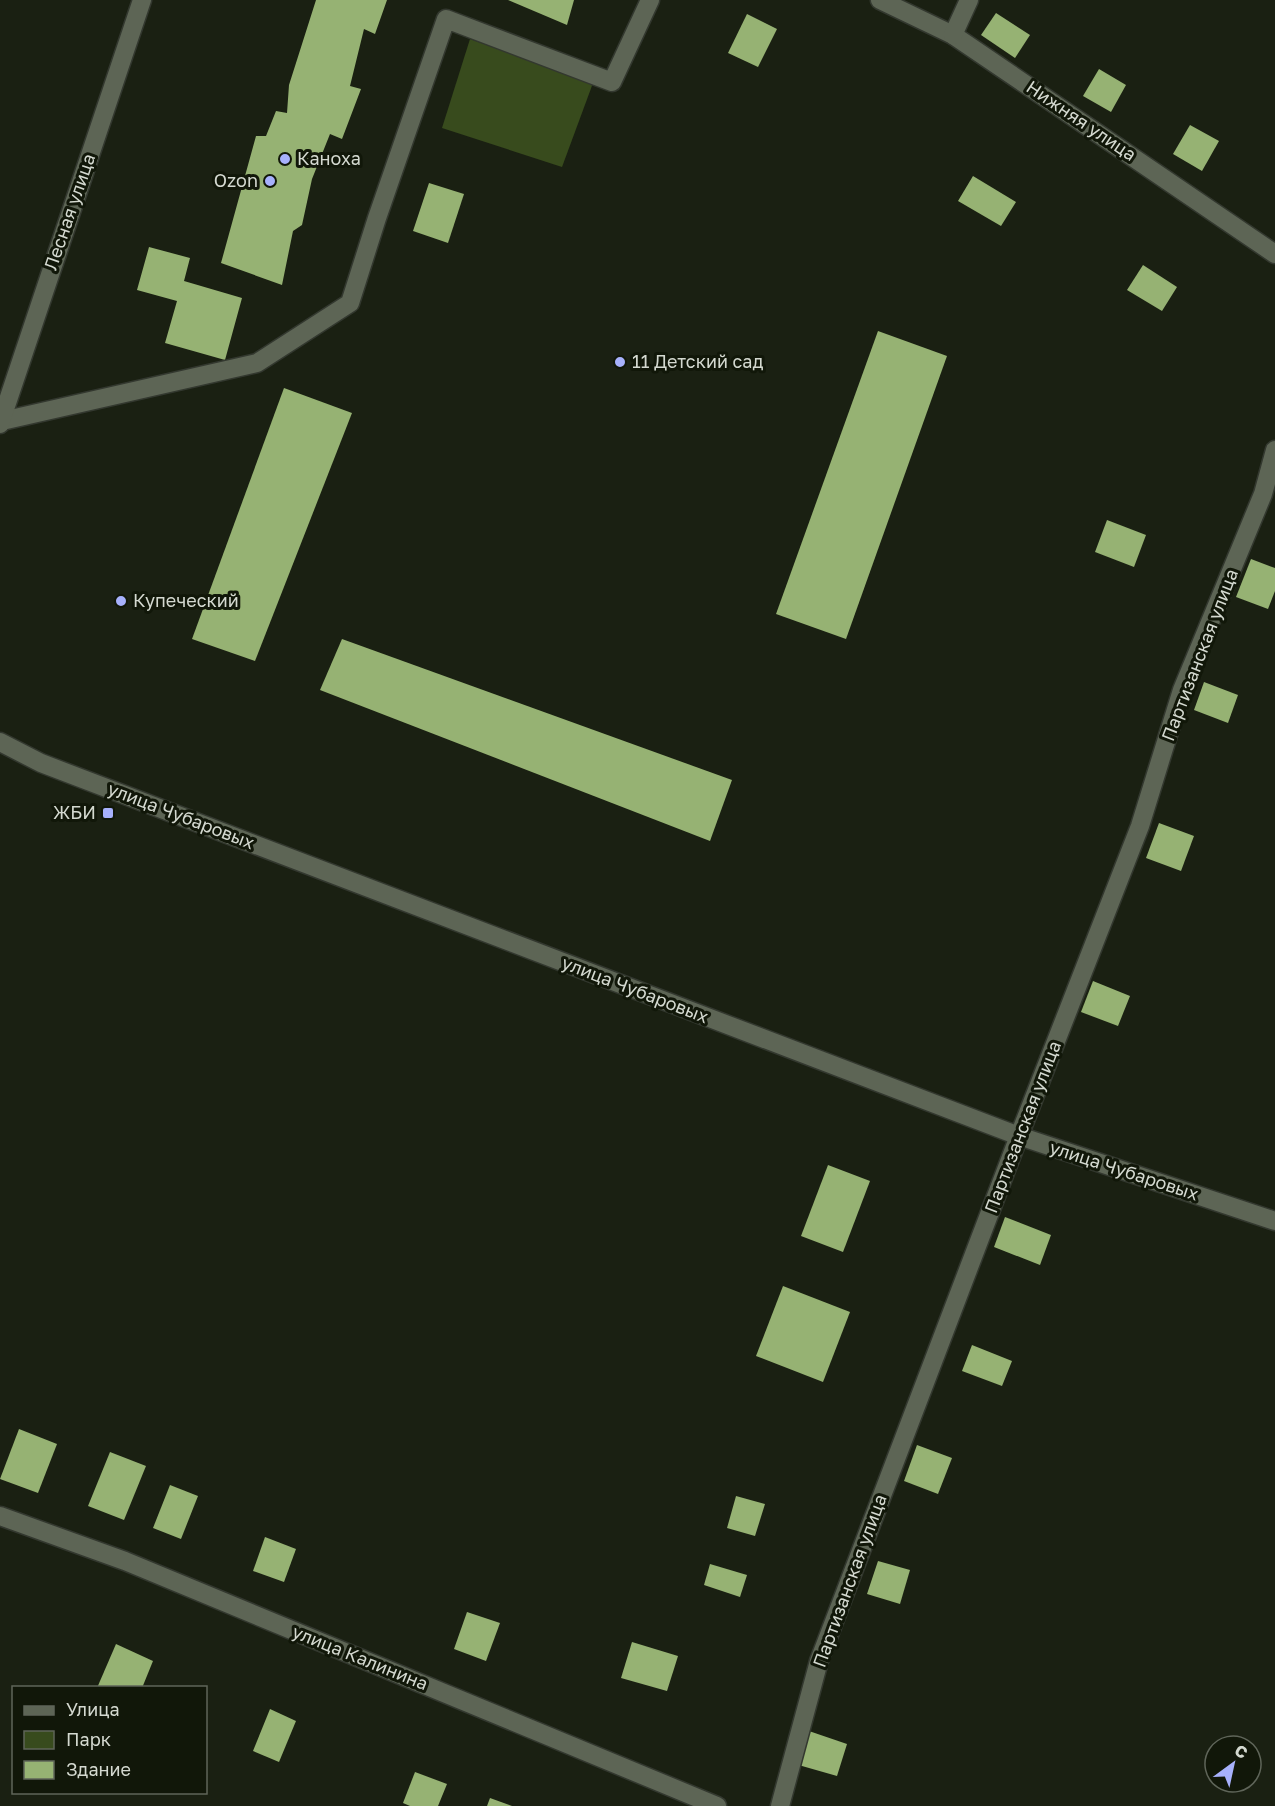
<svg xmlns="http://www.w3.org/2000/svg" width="1275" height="1806" viewBox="0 0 1275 1806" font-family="'Golos Text',sans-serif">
  <rect width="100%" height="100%" fill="#1a2012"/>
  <!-- green -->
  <path fill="#384b1d" d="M470,39l123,44 -31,84 -120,-39z"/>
  <!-- building -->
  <g fill="#96b273">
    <path d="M316,0h71l-12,34 -11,-5 -14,57 11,3 -19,50 -12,-5 -18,45 -10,46 -9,6 -11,54 -61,-22 35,-127h10l10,-25 11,2 2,-28z"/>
    <path d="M508,0h66l-7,25z"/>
    <path d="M996,13l34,22 -15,23 -34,-23z"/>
    <path d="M747,14l30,15 -19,38 -30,-14z"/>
    <path d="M1099,69l27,16 -15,27 -28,-16z"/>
    <path d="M1190,125l29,16 -17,30 -29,-17z"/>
    <path d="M973,176l43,26 -15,24 -43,-25z"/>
    <path d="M429,183l35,11 -16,49 -35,-12z"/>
    <path d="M149,247l41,11 -6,23 58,17 -17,62 -60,-17 12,-42 -40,-11z"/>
    <path d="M1143,265l34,22 -15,24 -35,-21z"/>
    <path d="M878,331l69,25 -101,283 -70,-25z"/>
    <path d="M284,388l68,25 -97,248 -63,-22z"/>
    <path d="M1107,520l39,15 -12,32 -39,-15z"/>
    <path d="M1251,559l24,9v23l-7,18 -32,-12z"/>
    <path d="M342,639l390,141 -22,61 -390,-151z"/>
    <path d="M1204,682l34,13 -10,28 -34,-13z"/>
    <path d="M1159,823l35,13 -13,35 -35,-13z"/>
    <path d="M1093,981l37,15 -12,30 -37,-14z"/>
    <path d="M828,1165l42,16 -27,71 -42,-16z"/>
    <path d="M1005,1217l46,18 -11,30 -46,-18z"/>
    <path d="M783,1286l67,26 -27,70 -67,-26z"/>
    <path d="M972,1345l40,16 -10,25 -40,-15z"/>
    <path d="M19,1429l38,15 -19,49 -38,-14z"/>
    <path d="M917,1445l35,13 -14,36 -34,-13z"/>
    <path d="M110,1452l36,14 -22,54 -36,-14z"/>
    <path d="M170,1485l28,11 -17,43 -28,-11z"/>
    <path d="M736,1496l29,8 -10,32 -28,-8z"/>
    <path d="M265,1537l31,12 -12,33 -31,-11z"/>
    <path d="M878,1561l32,9 -10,34 -33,-10z"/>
    <path d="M710,1564l37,11 -7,22 -36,-12z"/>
    <path d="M467,1612l33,11 -14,38 -32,-12z"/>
    <path d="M632,1642l46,14 -11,35 -46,-13z"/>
    <path d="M116,1644l37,17 -11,27h-45z"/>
    <path d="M270,1709l26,12 -17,41 -26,-11z"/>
    <path d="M806,1730l41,14 -10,32 -42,-12z"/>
    <path d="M415,1772l32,12 -9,22h-28l-7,-3z"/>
    <path d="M490,1798l22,8h-25z"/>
  </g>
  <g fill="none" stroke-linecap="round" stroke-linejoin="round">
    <defs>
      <g id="minor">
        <path d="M880,0l73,35 322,219"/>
        <path d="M953,35l16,-35"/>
        <path d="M2,421l255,-58 93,-60 27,-85 69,-199 166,63 38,-82"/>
        <path d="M0,424l142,-424"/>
        <path d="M0,742l41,21 978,373 256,85"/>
        <path d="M0,1516l125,45 592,245"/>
        <path d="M780,1806l39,-145 200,-525 121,-310 42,-136 81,-196 12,-44"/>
      </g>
    </defs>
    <!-- minor casing -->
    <use href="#minor" stroke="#33382f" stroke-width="21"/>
    <!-- minor -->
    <use href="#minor" stroke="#5d6555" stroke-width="18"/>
  </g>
  <!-- markers -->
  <g fill="#a7b1fc" stroke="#111709" stroke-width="2">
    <circle cx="285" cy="159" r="6"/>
    <circle cx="270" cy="181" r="6"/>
    <circle cx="620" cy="362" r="6"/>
    <circle cx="121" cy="601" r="6"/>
    <rect x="102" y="807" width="12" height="12" rx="3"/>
  </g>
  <g text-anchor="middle" stroke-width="6" stroke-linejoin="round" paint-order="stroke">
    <!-- street labels -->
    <g font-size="18" fill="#d4d9d0" stroke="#111709">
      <text transform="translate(1081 121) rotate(34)" y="6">Нижняя улица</text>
      <text transform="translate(70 212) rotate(-71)" y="6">Лесная улица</text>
      <text transform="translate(1200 655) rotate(-69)" y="6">Партизанская улица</text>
      <text transform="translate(181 816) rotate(21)" y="6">улица Чубаровых</text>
      <text transform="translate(635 990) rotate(21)" y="6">улица Чубаровых</text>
      <text transform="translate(1023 1127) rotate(-69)" y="6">Партизанская улица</text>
      <text transform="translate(1124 1171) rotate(18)" y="6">улица Чубаровых</text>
      <text transform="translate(850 1581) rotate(-70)" y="6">Партизанская улица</text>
      <text transform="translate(360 1658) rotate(22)" y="6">улица Калинина</text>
    </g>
    <!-- poi labels -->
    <g font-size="18" fill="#d4d9d0" stroke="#111709" text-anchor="start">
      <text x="297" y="165">Каноха</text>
      <text x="258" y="187" text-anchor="end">Ozon</text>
      <text x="632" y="368">11 Детский сад</text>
      <text x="133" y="607">Купеческий</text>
      <text x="96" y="819" text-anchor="end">ЖБИ</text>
    </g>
  </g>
  <!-- legend -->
  <rect x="12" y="1686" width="195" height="108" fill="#111709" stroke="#5f6559" stroke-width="1.5"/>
  <rect x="24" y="1706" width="30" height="9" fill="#5d6555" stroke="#5f6559" stroke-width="1.5"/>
  <text x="66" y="1716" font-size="18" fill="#d4d9d0">Улица</text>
  <rect x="24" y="1731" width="30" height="18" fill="#384b1d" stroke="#5f6559" stroke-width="1.5"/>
  <text x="66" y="1746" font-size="18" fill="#d4d9d0">Парк</text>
  <rect x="24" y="1761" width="30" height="18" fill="#96b273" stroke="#5f6559" stroke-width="1.5"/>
  <text x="66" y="1776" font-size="18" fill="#d4d9d0">Здание</text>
  <!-- north arrow -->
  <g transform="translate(1233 1764) rotate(33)"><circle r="28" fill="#111709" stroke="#5f6559" stroke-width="1.5"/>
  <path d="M0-4.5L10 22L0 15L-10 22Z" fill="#a7b1fc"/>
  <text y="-9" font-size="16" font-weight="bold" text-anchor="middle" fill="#d4d9d0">С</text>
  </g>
</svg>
